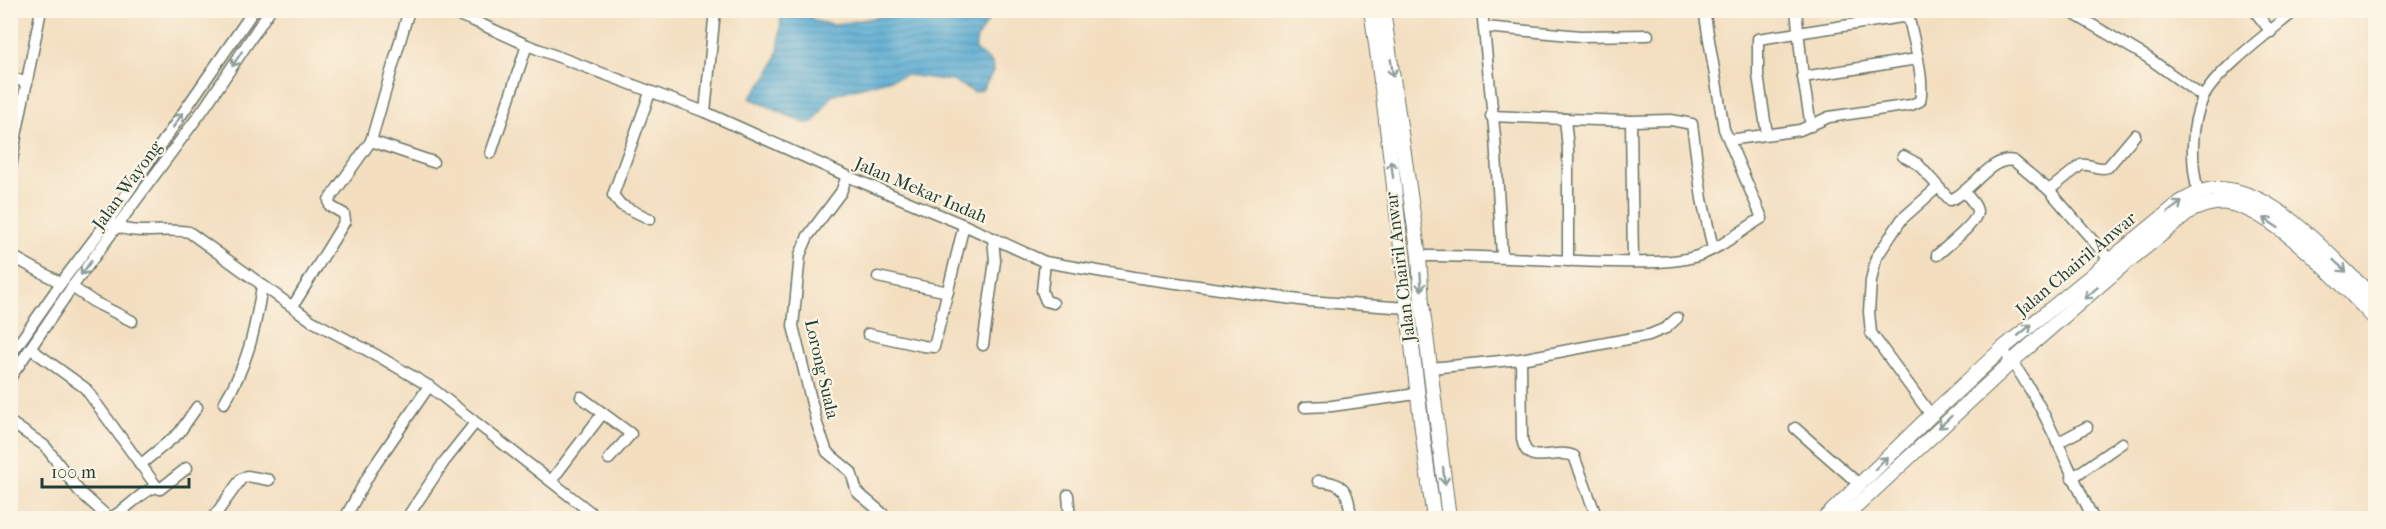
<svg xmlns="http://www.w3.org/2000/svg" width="2386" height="529" viewBox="0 0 2386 529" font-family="'IM FELL French Canon',serif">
  <defs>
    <pattern id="water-rules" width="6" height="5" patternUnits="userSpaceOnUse" patternTransform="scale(1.5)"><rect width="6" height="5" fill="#56aad2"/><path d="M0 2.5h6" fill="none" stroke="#478cab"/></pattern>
  </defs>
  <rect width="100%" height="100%" fill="#fcf5e5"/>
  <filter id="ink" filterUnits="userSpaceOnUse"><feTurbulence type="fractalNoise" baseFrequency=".0167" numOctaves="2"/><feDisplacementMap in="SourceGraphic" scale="12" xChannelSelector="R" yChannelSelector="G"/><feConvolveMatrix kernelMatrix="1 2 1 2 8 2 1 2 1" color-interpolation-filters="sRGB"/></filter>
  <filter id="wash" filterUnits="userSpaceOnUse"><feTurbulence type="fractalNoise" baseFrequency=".008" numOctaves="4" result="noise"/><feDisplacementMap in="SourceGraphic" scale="24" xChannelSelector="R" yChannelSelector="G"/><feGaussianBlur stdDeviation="1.35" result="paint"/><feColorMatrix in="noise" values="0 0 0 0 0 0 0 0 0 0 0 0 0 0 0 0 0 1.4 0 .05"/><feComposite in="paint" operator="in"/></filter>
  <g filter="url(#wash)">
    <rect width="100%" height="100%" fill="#f3dec0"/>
    <!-- water -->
    <path fill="url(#water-rules)" stroke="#3a7483" stroke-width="1.5" d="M781,11h24l10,10 19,4 76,-14h84l-17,27 -2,12 17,13 1,9 -11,18 -8,2 -21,-11 -47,-6 -74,20 -18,27 -10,1 -54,-25c29,-32 30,-45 31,-87z"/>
  </g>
  <g filter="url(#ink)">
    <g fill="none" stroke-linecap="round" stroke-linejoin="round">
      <defs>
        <g id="minor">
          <path d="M409,10l-38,131 62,21"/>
          <path d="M445,10l29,11 53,24 178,67 142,64 117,49 81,37 88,15 174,24 101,7"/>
          <path d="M1482,10l13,127 7,120"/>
          <path d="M1796,10l7,67 114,-18"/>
          <path d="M2027,10h9"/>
          <path d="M2067,10l80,47 56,40"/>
          <path d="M2254,10l17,22"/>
          <path d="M1485,27l95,9 68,-1"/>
          <path d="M10,77l17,6"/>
          <path d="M1803,77l8,49"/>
          <path d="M705,112l10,-102"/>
          <path d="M1491,116l74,3"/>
          <path d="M1729,140l71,-10 29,-13 82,-12 9,-4c5,-21 -6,-60 -11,-82l-7,-2 -144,22v36l9,59"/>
          <path d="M491,153l36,-108"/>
          <path d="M1903,156l15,8 32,36c21,-7 41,-45 64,-39l35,29 65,75"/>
          <path d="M10,173l7,-42 24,-121"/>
          <path d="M847,176l-6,16 -33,44 -8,19 -7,71 24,98 10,28 24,20 6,20 31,26"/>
          <path d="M2049,190l32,-25c10,-2 17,6 27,2l27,-32"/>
          <path d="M2198,192c-7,-29 -8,-66 5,-94 12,-26 69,-68 93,-88"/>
          <path d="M650,219l-29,-14 -8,-10 37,-102"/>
          <path d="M108,221c23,18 54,5 81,11l123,89 66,35 51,30 169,132"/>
          <path d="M10,255l51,28"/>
          <path d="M1937,255c9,-8 40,-32 40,-43 0,-7 -9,-15 -13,-21"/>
          <path d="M1419,256c64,-1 128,5 193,6 26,0 57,2 82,-5 23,-6 48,-27 68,-39l-38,-89 -20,-119"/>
          <path d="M1568,261v-112l-3,-30 66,2"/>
          <path d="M1045,262l-3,29 4,10 7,2"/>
          <path d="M1633,262l-2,-141 40,-1 21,4 10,75 11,50"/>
          <path d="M878,277l70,15"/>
          <path d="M72,287l22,15 38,19"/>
          <path d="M293,306l52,-85 -1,-7 -14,-8 -1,-6 42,-59"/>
          <path d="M868,334l55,12 11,1 30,-122"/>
          <path d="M983,345l12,-84 -2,-23"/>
          <path d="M31,349l54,39 72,99"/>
          <path d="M2002,349c41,50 62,112 91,169"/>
          <path d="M1521,359l128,-24 17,-7 11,-10"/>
          <path d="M20,364l-10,-8 51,-73 47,-62 146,-211"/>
          <path d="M1431,368l90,-9 1,79c4,32 33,9 52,18l23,62"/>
          <path d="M10,378l62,-91 133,-180 65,-97"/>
          <path d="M581,397l50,37 -22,25"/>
          <path d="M224,403c24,-39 31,-73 38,-117"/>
          <path d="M1305,407l27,-1 84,-12"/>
          <path d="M1931,415l-60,-82 -2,-21 2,-31 5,-23 26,-39 36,-32"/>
          <path d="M10,422l35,24 34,45 30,27"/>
          <path d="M1795,428l65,57"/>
          <path d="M2057,443l30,-16"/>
          <path d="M140,465l39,-32 18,-26"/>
          <path d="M2072,478l50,-35"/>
          <path d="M551,481l52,-68"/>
          <path d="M1318,481c29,1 30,12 33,37"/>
          <path d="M1068,495l2,23"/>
          <path d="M410,513l34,-51 31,-39"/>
          <path d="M110,518c16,-7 32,-28 47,-31l3,2 27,-21"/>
          <path d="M213,518l28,-39 6,-3 22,4"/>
          <path d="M345,518l26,-47 58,-85"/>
        </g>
        <g id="major">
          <path d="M1371,10c26,169 38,340 63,508"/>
          <path d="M1383,10l36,246 3,48 27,214"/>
          <path d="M1825,518l106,-103 71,-66 179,-147c12,-7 25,-14 39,-13 60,2 113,74 156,110"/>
          <path d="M1844,518l173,-161 105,-91 70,-56c11,-5 24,-9 36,-7 48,8 114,81 148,117"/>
        </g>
      </defs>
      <!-- minor casing -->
      <use href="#minor" stroke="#697565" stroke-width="13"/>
      <!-- major casing -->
      <use href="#major" stroke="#697565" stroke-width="16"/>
      <!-- minor -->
      <use href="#minor" stroke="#fff" stroke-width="10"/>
      <!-- major -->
      <use href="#major" stroke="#fff" stroke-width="14"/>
    </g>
    <!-- one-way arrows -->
    <defs><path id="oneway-shaft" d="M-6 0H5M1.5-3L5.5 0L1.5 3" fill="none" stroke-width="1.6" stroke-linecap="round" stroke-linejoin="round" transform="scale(1.5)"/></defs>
    <g stroke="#8f9e9a">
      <use href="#oneway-shaft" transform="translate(237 59) rotate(123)"/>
      <use href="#oneway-shaft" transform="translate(1392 68) rotate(82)"/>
      <use href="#oneway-shaft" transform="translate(178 120) rotate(-56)"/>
      <use href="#oneway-shaft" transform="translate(1392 169) rotate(-97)"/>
      <use href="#oneway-shaft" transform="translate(2175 207) rotate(-37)"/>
      <use href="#oneway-shaft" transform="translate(2271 223) rotate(-146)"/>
      <use href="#oneway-shaft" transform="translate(2340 266) rotate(43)"/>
      <use href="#oneway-shaft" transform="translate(86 268) rotate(127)"/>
      <use href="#oneway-shaft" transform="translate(1421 282) rotate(86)"/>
      <use href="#oneway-shaft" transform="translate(2091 293) rotate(139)"/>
      <use href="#oneway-shaft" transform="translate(2025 330) rotate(-40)"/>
      <use href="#oneway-shaft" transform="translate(1945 422) rotate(137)"/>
      <use href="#oneway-shaft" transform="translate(1881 463) rotate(-46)"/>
      <use href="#oneway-shaft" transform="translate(1444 476) rotate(84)"/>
    </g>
  </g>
  <g text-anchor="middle" stroke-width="4.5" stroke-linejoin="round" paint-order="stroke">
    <!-- street labels -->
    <g font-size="18" fill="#1f3d34" stroke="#fcf5e5">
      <text transform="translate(127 185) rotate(-54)" y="6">Jalan Wayong</text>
      <text transform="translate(921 190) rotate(23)" y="6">Jalan Mekar Indah</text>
      <text transform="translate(2076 264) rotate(-40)" y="6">Jalan Chairil Anwar</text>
      <text transform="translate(1400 267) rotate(-97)" y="6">Jalan Chairil Anwar</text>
      <text transform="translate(822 369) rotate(77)" y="6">Lorong Suala</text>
    </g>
  </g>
  <!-- margin -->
  <rect width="2386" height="529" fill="none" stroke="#fcf5e5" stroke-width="36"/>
  <!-- scale -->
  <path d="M42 478v9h147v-9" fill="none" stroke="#1f3d34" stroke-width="3"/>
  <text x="51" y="478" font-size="18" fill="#1f3d34" stroke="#fcf5e5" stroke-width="4.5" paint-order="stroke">100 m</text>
</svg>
